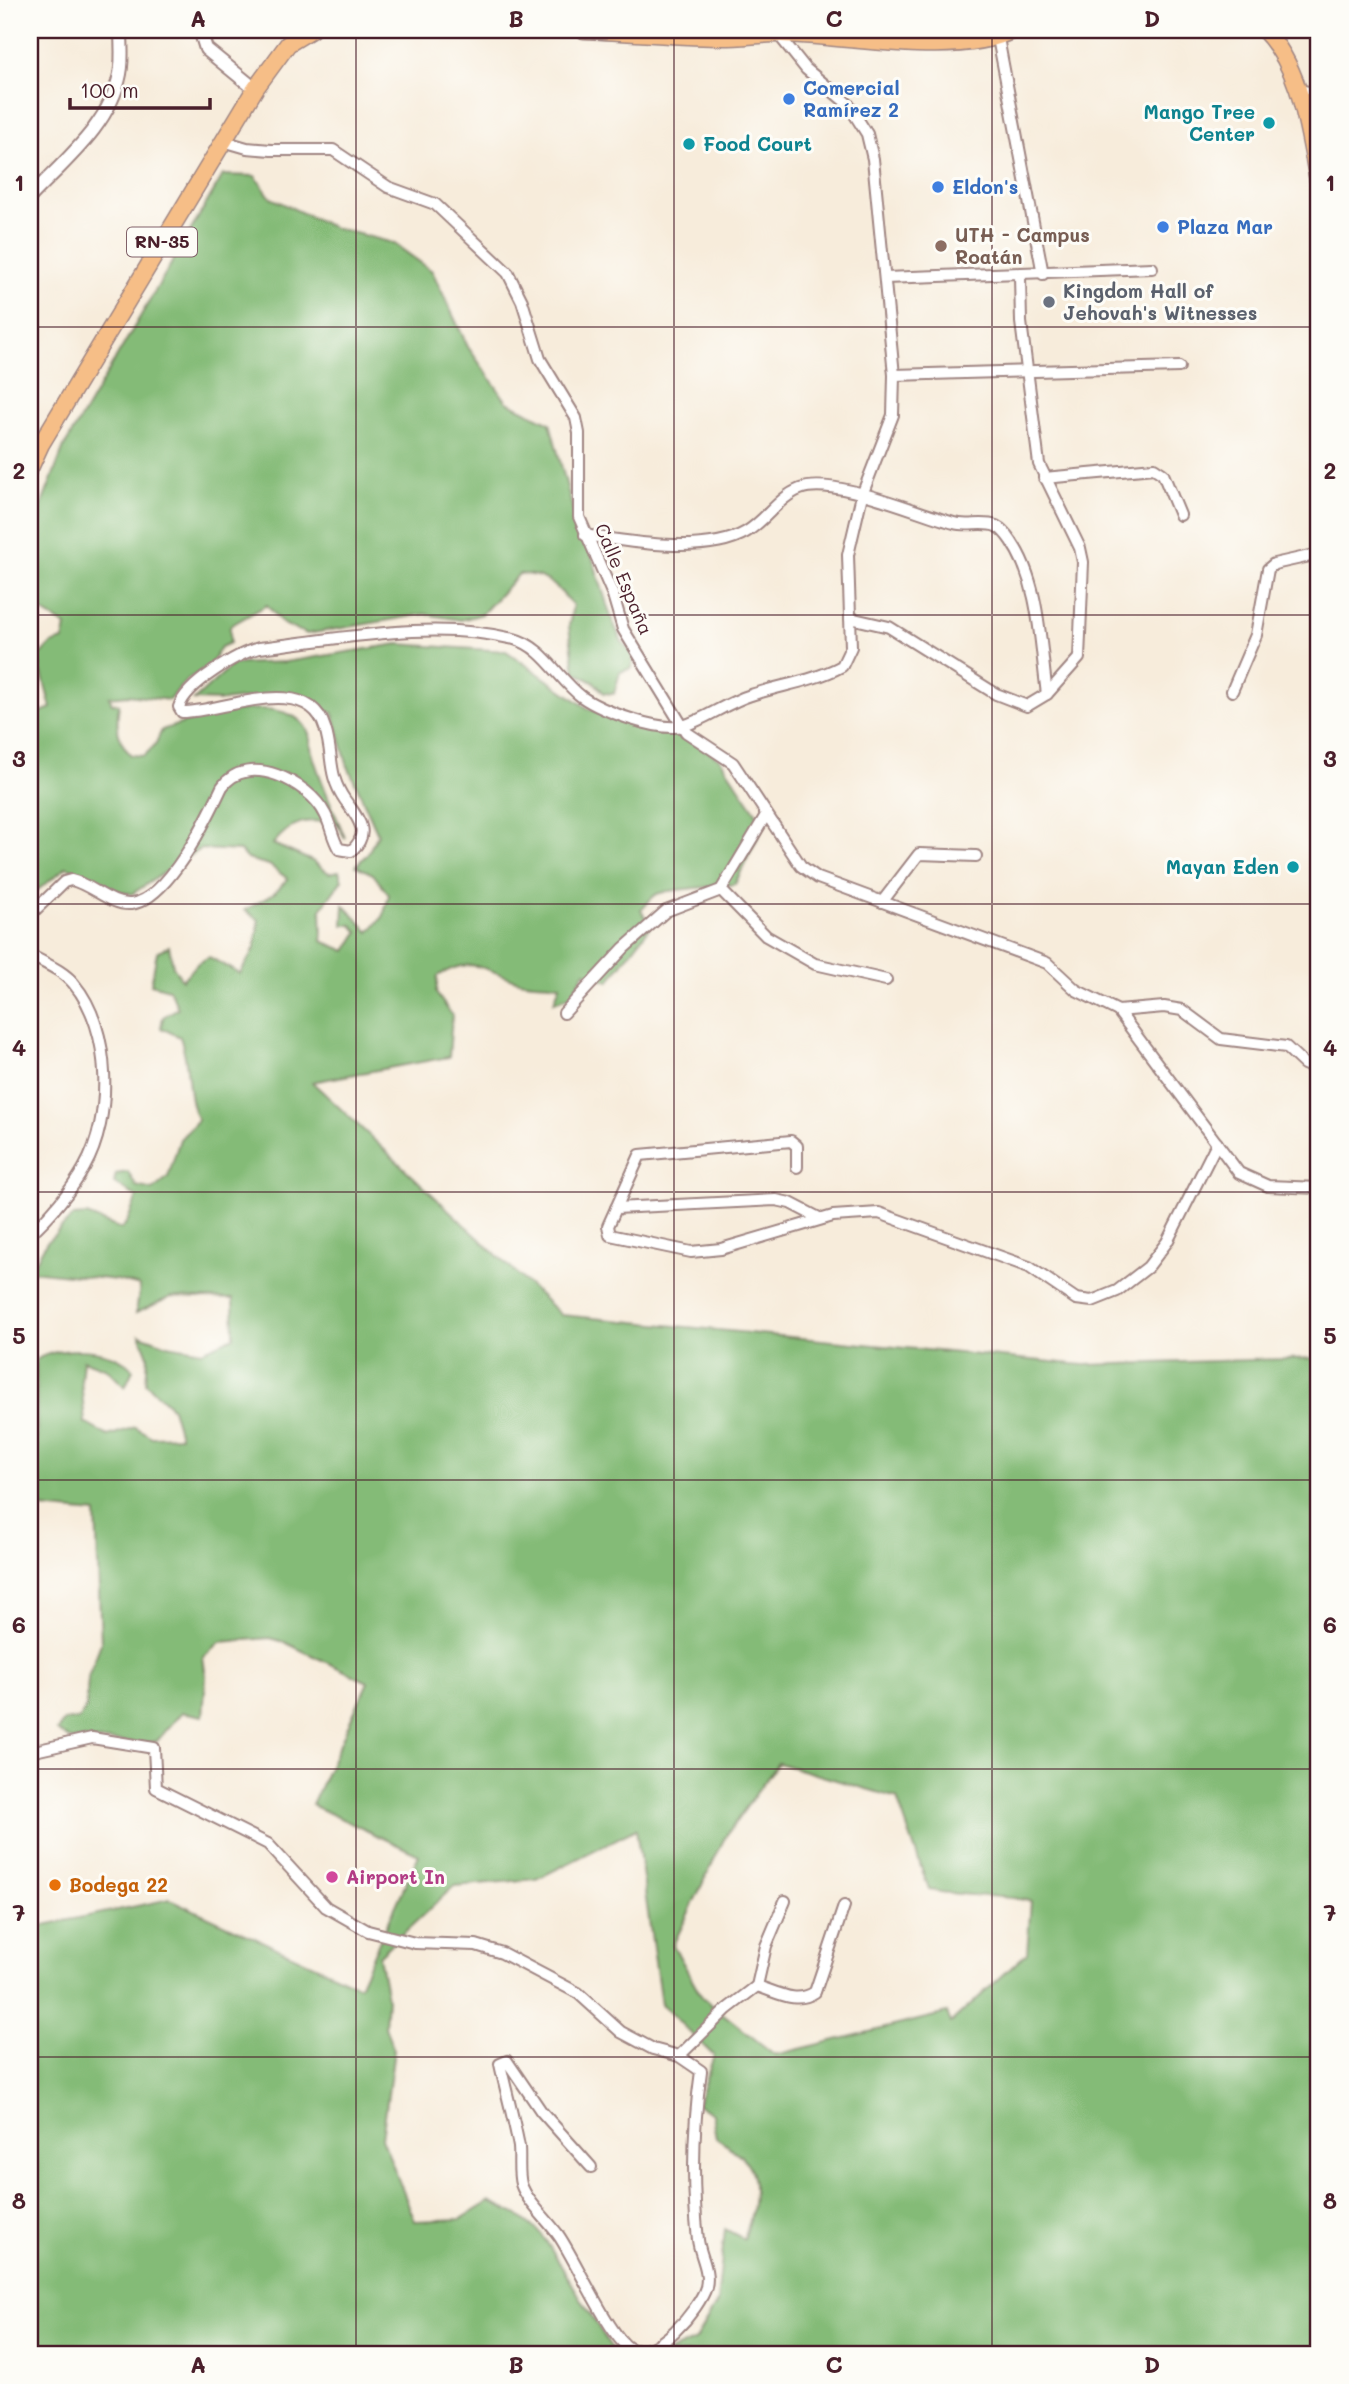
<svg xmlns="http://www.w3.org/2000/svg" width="1349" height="2384" viewBox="0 0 1349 2384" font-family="Mali,sans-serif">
  <rect width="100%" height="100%" fill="#fdfcf7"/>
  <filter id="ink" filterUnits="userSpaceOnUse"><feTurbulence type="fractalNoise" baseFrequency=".0143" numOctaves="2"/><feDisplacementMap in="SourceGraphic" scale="14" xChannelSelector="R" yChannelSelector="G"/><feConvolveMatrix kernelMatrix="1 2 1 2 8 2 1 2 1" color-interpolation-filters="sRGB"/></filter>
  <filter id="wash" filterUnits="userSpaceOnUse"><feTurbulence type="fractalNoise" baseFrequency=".00686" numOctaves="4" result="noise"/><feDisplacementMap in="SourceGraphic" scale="28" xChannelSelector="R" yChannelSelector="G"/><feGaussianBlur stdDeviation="1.57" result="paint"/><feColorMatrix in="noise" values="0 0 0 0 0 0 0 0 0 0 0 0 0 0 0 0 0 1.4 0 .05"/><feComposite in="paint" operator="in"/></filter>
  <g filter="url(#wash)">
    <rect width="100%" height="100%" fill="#f7ecdb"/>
    <!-- forest -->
    <path fill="#84bb77" stroke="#676d51" stroke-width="2" fill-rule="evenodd" d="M223,175l32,1 16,22 61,29 61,16 39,28 36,76 39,55 43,21 26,98 12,23 24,76 10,22 11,12 -1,14 -12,4 -6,22 -10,-1 -9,-10 -20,-11 -6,-46 4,-21c-17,-19 -27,-32 -54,-31l-37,40 -21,6 -36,-6 -118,20 -24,-10 -16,-19 -37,21v17l-9,4 -12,20 -21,12 -19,21 -41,-5 -19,2 3,6 7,1c-3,20 -3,36 12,51l13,1 11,-11 7,-15c34,-12 124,-41 146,1 3,6 2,15 4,21 8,29 22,58 33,86l-8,-15c-31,-4 -43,-4 -64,21l39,17 17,12 10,-2 3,9 -21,29 1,32 24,10 12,-19 -6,-7h-9l1,-20 25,27 14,-15 6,-22 -16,-21 -17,-8 12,-13 10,-19 -31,-70 -14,-51 -48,-19 -63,7 -28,-1 39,-36 52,-2 113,-18 108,7 83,58 102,31 29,19 44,65 -29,60c-21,4 -58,3 -78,10 -6,3 -11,12 -16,16l10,16 -42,55 -24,-9 -14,24 -17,6 6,-17c-14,-2 -31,-1 -44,-5 -33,-11 -45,-25 -78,-4l-2,17 16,22 -3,42 -137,25 249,233 523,50 235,-7v996h-654l30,-14 22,-37 8,-74 19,10c7,-19 15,-51 6,-71 -6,-13 -23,-22 -34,-30l-4,-24 -15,-10 17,-48 -53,-52 -25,-175 -99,50 -83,7 -75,70 8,42 -2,29 9,23 -12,88 33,83 46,-2 28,-17 27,12 25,19 74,121h-585v-426l140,-29 189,87 60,-131 -107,-50 56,-123 -84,-40 -14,-4 -50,4 -17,16 3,19 -3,39 -21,-4 -25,29 -12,2 -75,-4 -13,-8 7,-10 15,-2 7,-11 2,-31 13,-34 -5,-130 -66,-6v-28l7,-28 -1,-91c23,-16 81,-13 97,10l-8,17 -18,-18 -24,-9 -2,20 4,43 23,13 27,-9 17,10 28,-1 -8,-28 -26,-25 2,-27 -8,-21 28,10 34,6 32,-14 -1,-38 -62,-2 -35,16 4,-27 -23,-6 -87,-9 16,-28 27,-27 14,-1 34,14 6,-7 10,-25 -23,-14 2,-9 12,-2 8,14 17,4 15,-13 12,-38 18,-19c-13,-23 -7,-54 -18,-83l-19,-9 2,-11 15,-9 -9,-19 -18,-5 6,-32 12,-6 4,20 9,14 15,-16 12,-7 31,17 15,-26 4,-28 -14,-10 28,-16 15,-15 -19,-14 -22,-6 -7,-8 -40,-2 -68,45 -12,-2 -53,-25 -37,29 1,-180 20,-8 -13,-50 13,-14 12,-4 3,-14 -36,-22 7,-87 27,-70zM778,1763l119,35 32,92c34,7 68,4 102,11l-4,52 -76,70 -4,-10 -172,42 -73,-58 -29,-52 52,-108z"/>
  </g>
  <g filter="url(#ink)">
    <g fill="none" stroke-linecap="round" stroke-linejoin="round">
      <defs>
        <g id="minor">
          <path d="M998,38l45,236"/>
          <path d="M1298,90l21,4"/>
          <path d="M223,141l24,7 24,2h62l55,37 47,17 73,69 14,28 18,58 36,59 3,15v84l34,78 10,34 63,103 47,31 68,103 17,12 229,85 29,27 42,21 121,162 29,13 51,2"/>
          <path d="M885,278l267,-10"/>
          <path d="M894,375l285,-8"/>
          <path d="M1044,478l110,-10 9,6 17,41"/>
          <path d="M585,535c43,7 122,20 161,-3 19,-11 33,-35 54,-43 34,-13 119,25 154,34 13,4 29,-2 42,3 6,3 11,9 15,15 29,42 29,103 36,153"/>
          <path d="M850,618l39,9 107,67 31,12 20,-12 32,-36 4,-96 -3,-14 -41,-84 -18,-142 -1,-46"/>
          <path d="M1232,691l24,-56 12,-66 6,-5 45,-10"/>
          <path d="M721,890l45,46 49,28 71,16"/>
          <path d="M882,902l37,-48 57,2"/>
          <path d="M30,915l34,-33 7,-2c20,4 40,26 60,24 37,-4 77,-87 91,-117 25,-36 87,-5 103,27 6,11 7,24 14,35l12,2c21,-18 7,-33 -6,-51 -18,-26 -11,-44 -20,-72 -17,-57 -105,-15 -143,-16l-3,-5c7,-23 58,-53 80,-59 82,-9 173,-29 255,-9 29,7 45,41 68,58 20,14 77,35 101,29 23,-7 45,-24 68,-31 30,-10 63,-14 91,-29l9,-19 -3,-92 14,-60 31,-80 1,-40 -21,-216 -6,-25 -19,-30 -42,-35 -28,-35"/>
          <path d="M30,955c14,8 34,16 44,29 38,45 39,134 10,184 -13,23 -34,48 -54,66"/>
          <path d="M1118,1011l46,-4 18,3 39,29 65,8 18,17 15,6"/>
          <path d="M564,1013l60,-65 42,-37 55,-21 45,-75"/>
          <path d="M797,1167v-21l-6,-5 -151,14 -32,71 2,9 81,17 30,-3 112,-33 46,-3 150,54 47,32 16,2 25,-10 31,-24 19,-25 50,-99"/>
          <path d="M616,1208l160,-8 14,3 29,15"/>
          <path d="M30,1752l62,-14 62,10 2,40 112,56 58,63 42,24 47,12 61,2 26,8 76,40 43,39 32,17 26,7 22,15c-8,55 -9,114 -3,169 2,16 12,30 8,47 -6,21 -52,77 -77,61 -20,-13 -54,-89 -70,-112 -11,-16 -32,-34 -38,-52 -3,-11 -1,-25 -2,-37 -5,-28 -13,-55 -19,-83l7,-3 34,50 50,56"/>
          <path d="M757,1986c20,6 39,19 58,6l29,-86"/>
          <path d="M757,1986l9,-40 19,-45"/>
          <path d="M679,2056l48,-47 30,-23"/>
        </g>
        <g id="tertiary">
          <path d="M200,30l6,19 49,40"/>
          <path d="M30,197c34,-36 80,-72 90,-123 3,-14 1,-30 1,-44"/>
        </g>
        <g id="primary">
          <path d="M584,30c44,2 89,6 133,7 21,1 43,-3 64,-3 63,1 177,25 232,-4"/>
          <path d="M1264,30c39,40 44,103 55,155"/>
          <path d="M30,468l11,-24 214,-355 33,-45 23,-14"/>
        </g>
      </defs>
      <!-- minor casing -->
      <use href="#minor" stroke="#a08683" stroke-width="14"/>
      <!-- tertiary casing -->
      <use href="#tertiary" stroke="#a08683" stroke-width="16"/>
      <!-- primary casing -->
      <use href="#primary" stroke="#a08683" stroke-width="19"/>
      <!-- minor -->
      <use href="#minor" stroke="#fff" stroke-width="10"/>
      <!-- tertiary -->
      <use href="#tertiary" stroke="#fff" stroke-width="12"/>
      <!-- primary -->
      <use href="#primary" stroke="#f6be87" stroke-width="16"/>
    </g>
  </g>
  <!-- grid -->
  <path fill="none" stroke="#4a1f2b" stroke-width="2" stroke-opacity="0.55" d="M356,30v2324M674,30v2324M992,30v2324M30,327h1289M30,615h1289M30,904h1289M30,1192h1289M30,1480h1289M30,1769h1289M30,2057h1289"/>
  <!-- markers -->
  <g fill="#3f7fe0" stroke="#fdfcf7" stroke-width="2.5">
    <circle cx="789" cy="99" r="7"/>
    <circle cx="938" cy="187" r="7"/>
    <circle cx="1163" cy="227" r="7"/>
  </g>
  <g fill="#0f9aa8" stroke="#fdfcf7" stroke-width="2.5">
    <circle cx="1269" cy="123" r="7"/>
    <circle cx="689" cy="144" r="7"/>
    <circle cx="1293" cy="867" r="7"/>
  </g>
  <circle fill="#8d6e63" stroke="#fdfcf7" stroke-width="2.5" cx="941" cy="246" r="7"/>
  <circle fill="#6b7280" stroke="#fdfcf7" stroke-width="2.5" cx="1049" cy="302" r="7"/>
  <circle fill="#d1479c" stroke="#fdfcf7" stroke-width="2.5" cx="332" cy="1877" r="7"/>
  <circle fill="#e8710a" stroke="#fdfcf7" stroke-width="2.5" cx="55" cy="1885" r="7"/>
  <g text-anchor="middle" stroke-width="6" stroke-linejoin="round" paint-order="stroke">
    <!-- shield labels -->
    <rect fill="#fdfcf7" stroke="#806168" stroke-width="2" x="127" y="227.5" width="70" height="29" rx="5"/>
    <g font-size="18" font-weight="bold" fill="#4a1f2b">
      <text x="162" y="248">RN-35</text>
    </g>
    <!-- shop labels -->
    <g font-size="19" font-weight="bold" fill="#366cbe" stroke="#fdfcf7" text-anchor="start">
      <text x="803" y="95">Comercial<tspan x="803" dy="22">Ramírez 2</tspan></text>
      <text x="952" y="194">Eldon's</text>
      <text x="1177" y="234">Plaza Mar</text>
    </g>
    <!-- culture labels -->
    <g font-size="19" font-weight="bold" fill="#0d838f" stroke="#fdfcf7" text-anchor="end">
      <text x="1255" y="119">Mango Tree<tspan x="1255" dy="22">Center</tspan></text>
      <text x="703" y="151" text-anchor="start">Food Court</text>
      <text x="1279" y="874">Mayan Eden</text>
    </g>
    <!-- education labels -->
    <g font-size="19" font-weight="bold" fill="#785e54" stroke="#fdfcf7" text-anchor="start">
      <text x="955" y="242">UTH - Campus<tspan x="955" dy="22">Roatán</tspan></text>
    </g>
    <!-- worship labels -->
    <g font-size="19" font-weight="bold" fill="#5b616d" stroke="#fdfcf7" text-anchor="start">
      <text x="1063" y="298">Kingdom Hall of<tspan x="1063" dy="22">Jehovah's Witnesses</tspan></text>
    </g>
    <!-- street labels -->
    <g font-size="19" fill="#4a1f2b" stroke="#fdfcf7">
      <text transform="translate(624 579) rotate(67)" y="7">Calle España</text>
    </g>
    <!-- hotel labels -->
    <g font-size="19" font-weight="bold" fill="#b23c85" stroke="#fdfcf7" text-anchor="start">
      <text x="346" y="1884">Airport In</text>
    </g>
    <!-- food labels -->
    <g font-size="19" font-weight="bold" fill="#c56008" stroke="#fdfcf7" text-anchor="start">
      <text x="69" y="1892">Bodega 22</text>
    </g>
  </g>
  <!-- margin -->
  <rect width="1349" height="2384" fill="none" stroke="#fdfcf7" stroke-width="77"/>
  <!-- scale -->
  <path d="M70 98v10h140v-10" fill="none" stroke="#4a1f2b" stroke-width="3.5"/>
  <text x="80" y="98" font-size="21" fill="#4a1f2b" stroke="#fdfcf7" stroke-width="5" paint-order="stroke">100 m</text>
  <rect x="38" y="38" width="1272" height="2308" fill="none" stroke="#4a1f2b" stroke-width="2.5"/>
  <g font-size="23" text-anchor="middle" font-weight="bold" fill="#4a1f2b">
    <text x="198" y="27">A</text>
    <text x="516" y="27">B</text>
    <text x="834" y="27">C</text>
    <text x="1152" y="27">D</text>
    <text x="19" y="191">1</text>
    <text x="1330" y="191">1</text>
    <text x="19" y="479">2</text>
    <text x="1330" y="479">2</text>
    <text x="19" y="767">3</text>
    <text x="1330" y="767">3</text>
    <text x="19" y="1056">4</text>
    <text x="1330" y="1056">4</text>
    <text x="19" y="1344">5</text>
    <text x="1330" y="1344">5</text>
    <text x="19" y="1633">6</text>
    <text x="1330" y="1633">6</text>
    <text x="19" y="1921">7</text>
    <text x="1330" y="1921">7</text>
    <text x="19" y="2209">8</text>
    <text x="1330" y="2209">8</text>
    <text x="198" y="2373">A</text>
    <text x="516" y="2373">B</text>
    <text x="834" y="2373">C</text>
    <text x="1152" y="2373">D</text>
  </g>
</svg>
